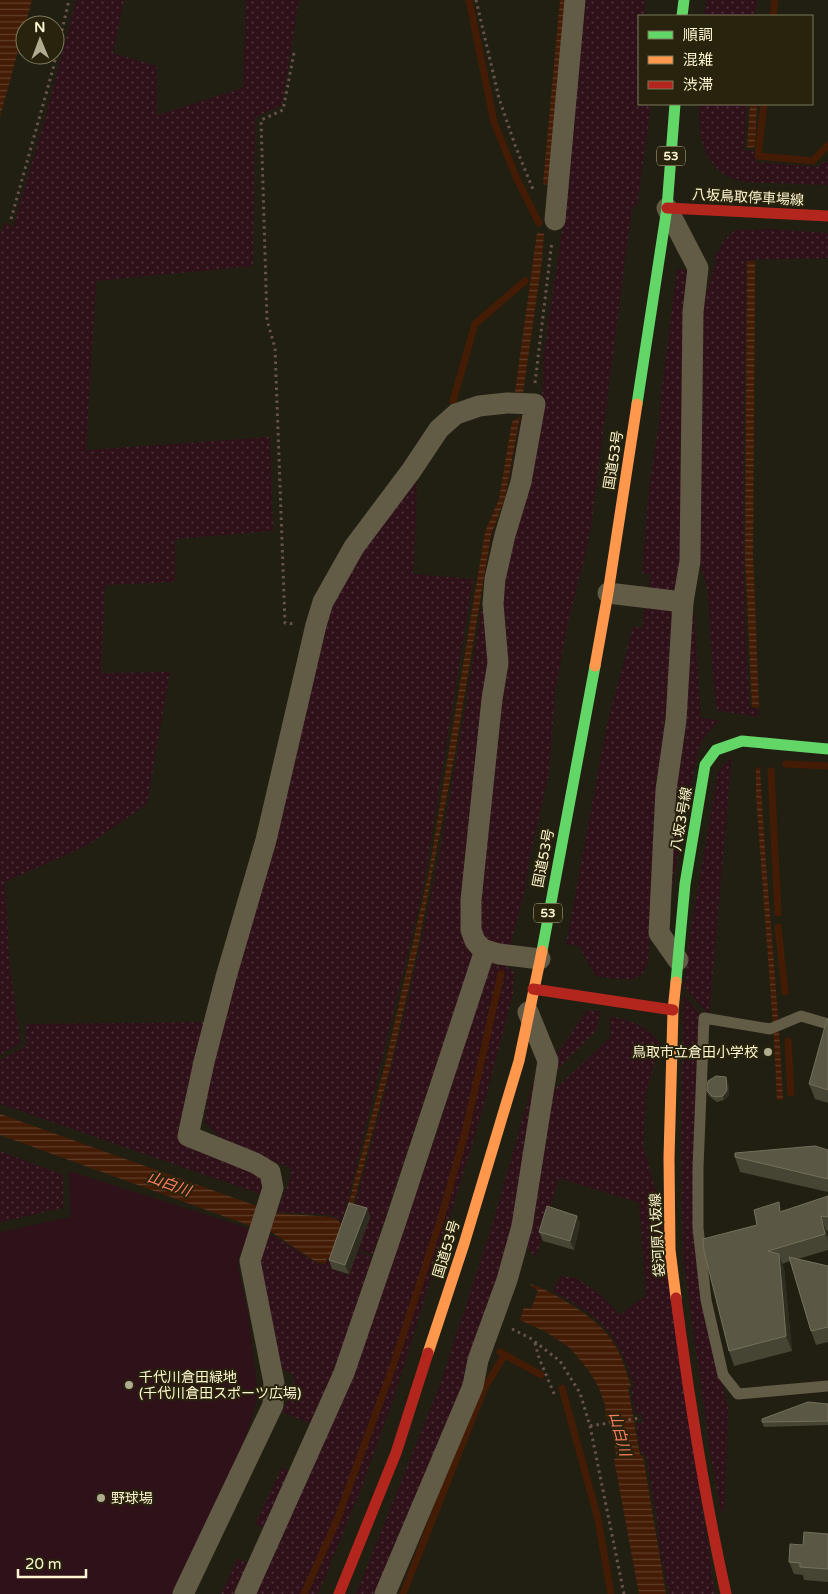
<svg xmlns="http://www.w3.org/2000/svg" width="828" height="1594" viewBox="0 0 828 1594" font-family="'Varela Round','Noto Sans JP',sans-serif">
  <defs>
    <pattern id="grass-dots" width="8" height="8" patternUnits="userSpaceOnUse" patternTransform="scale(1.25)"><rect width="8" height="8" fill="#2f1119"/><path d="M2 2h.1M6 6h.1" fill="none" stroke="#4e343a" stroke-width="1.8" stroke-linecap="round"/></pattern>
    <pattern id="water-rules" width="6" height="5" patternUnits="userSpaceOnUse" patternTransform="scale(1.25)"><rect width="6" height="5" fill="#441c06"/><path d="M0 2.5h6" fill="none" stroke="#603e29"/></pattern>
  </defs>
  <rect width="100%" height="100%" fill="#211f12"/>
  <!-- grass -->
  <g fill="url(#grass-dots)">
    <path d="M76,0h48l-11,53 44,13v49l86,-27 3,-88h53l-17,105 -27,13 -2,148 -157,15 -10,169 184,-13 3,94 -98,8v43l-70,3 -4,88 69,-1 -23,132 -57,40 -85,38 5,87 11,74 -21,12v-821l5,-12 8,5 34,-116z"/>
    <path d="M581,0h64v16h-6v88h12l-14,102 -5,1 -41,319 -5,26 -18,70 -12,64 -8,92 -17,73 -7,43 -14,53 -18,-3 -15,-14 20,-316 44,-207 2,-25v-24l19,-126v-36z"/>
    <path d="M706,0h51l-2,16h-51z"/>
    <path d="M700,104h47l-3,46 11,1v11l62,5 7,-5h4v23c-18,-1 -36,-1 -54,-2 -14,0 -32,1 -45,-6 -28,-15 -31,-45 -29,-73z"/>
    <path d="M770,229l58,4v25l-82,2c-1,149 -7,298 4,447l9,2v8l-39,-6 -3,1 -4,-35 -5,-84 -11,-43 3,-237 16,-51 -2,-6 6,-7 2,-7 13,-12z"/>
    <path d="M677,269l11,1 -4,278 -7,46h-28l1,-20 -8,-1 7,-85 11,-71 1,-22z"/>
    <path d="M523,409l4,4 -37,233 -17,309 -100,300 -14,-5 11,-34 -17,-5c34,-123 66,-247 89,-372 19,-101 35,-202 51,-303l15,-42z"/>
    <path d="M418,471l-5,103 60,5 -50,310 -78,324 4,4 -3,7 -6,-2v-3l-10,-4 -53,-3 12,-31 2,-13 -60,-21 -26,-24 3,-43 124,-479 41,-71z"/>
    <path d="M645,605l31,5 -26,321c-2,51 -4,52 -55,45l-16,-30 -13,-2 41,-220 26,-97 9,1z"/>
    <path d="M687,612l7,1 7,105 18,2 -16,19 -5,11 -33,173 9,-125 12,-69z"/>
    <path d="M732,756l-23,259 -25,-28 5,-48 29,-167z"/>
    <path d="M494,962l8,2 12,7 -1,23 -33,125 -85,276 -34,94 -43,105h-62l119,-281 64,-187 50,-160z"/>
    <path d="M683,994l17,21 -2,2 -3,164 27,201 6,26 -4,103 -3,1 -12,-66 -26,-190 -2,-118z"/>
    <path d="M586,1011h14l-4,20 -42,42 -1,-12z"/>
    <path d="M610,1016c20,4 51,14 53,39l-6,1 -11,36 -3,54 13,46 59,402h-46l-9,-44 -3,-30 -11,-64 -5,-3 -5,-30 7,-1 -2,-8h-6l-4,-26 3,-2c-5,-16 -11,-33 -20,-47 -11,-19 -42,-38 -61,-48l7,-15 16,2 25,17 19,20 26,-20 -7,-92 -80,-25 -23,79 -7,-7 -3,-8 21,-146 63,-58z"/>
    <path d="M207,1022l-27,117 67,28 15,13 1,15 -263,-91v-44l26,-14v-22z"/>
    <path d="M540,1058l-26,175 -52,159 -86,202h-20l85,-212 52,-160z"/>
    <path d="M0,1151l63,24v33l-63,14z"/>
    <path d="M269,1233l46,29 10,3 2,-6 7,3 -3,7 18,6 9,-23 14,5 -29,92 -31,75 -30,-12 10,-22 2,-14 -18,-12 -18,-102z"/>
    <path d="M282,1467l9,5 -26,56 -10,-4z"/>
    <path d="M238,1558l11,5 -14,31h-14z"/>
  </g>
  <!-- pitch -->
  <path fill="#2f1119" d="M69,1171l182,58 -12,27 -1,11 11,52 9,77 -12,40 -34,80 -39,78h-173v-362l71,-15z"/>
  <!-- water -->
  <g fill="url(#water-rules)">
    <path d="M0,0h32l-32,117z"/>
    <path d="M560,0h9l-18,185 -8,-1z"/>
    <path d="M750,104h7l-2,43 -8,1z"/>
    <path d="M537,233h7l-2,27 -19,133 -8,-1z"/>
    <path d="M747,261h8l-2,293 6,154 -7,-1 -7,-152z"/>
    <path d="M520,416l-15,82 -14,37 -36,218 -37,194 -26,113 -42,156 -4,-3 40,-152 43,-189 56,-340 14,-33 13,-77z"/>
    <path d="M760,767c5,111 18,222 23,333h-6l-3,-61 -18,-244v-27z"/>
    <path d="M0,1114l276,99 54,4 9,3v2l7,4 -12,35 -7,-3 -2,6 -9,-2 -46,-31 -22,-6 -248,-90z"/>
    <path d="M531,1284c23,8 66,34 80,55 10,13 15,32 20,47l-3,1 12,68 3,1 23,138h-27l-25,-135h3l-6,-32 -5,-10 -1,-12 -6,-17 -10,-17 -19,-23 -24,-16 -26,-12 4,-13 7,2 7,-18 -7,-5z"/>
  </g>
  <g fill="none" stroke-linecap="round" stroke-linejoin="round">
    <!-- stream -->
    <g stroke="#441c06" stroke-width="7">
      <path d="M469,0l25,122 23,57 22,44"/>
      <path d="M773,16l2,-16"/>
      <path d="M764,104l-6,52 55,5 15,-16"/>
      <path d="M453,401l22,-77 50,-43"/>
      <path d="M786,764l42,2"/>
      <path d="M771,771l7,142"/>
      <path d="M778,927l7,65"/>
      <path d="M788,1041l3,52"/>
      <path d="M500,1352l41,23"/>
      <path d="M562,1388l36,131 13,75"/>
      <path d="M304,1594l33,-74 56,-154 48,-148 24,-85 36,-159"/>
      <path d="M403,1594l81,-205 20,-33"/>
    </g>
    <!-- path -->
    <g stroke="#67534c" stroke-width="3" stroke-dasharray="2.5 4" stroke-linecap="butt">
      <path d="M476,0l23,98 16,47 19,47"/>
      <path d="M294,53l-11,57 -22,10 6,200 8,28 10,275 9,1"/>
      <path d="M11,219l42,-150 16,-69"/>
      <path d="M535,383l17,-142"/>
      <path d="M512,1329l18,9 30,23 20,32 10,33 34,168"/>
      <path d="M535,1343l4,15 16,38"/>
      <path d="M590,1426l49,-8"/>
    </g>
    <!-- lane -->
    <path stroke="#625b46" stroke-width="11" d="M828,1024l-27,-8 -31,13 -66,-11 -6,150v60l8,72 17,75 15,19 90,-8"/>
    <!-- street -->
    <g stroke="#625b46" stroke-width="21">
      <path d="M667,208l31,60 -5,44 -3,249 -7,41 -7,118 -10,70 -7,143 19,27"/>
      <path d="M555,220l20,-220"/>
      <path d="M608,593l75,9"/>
      <path d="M183,1594l90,-189 1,-22 -24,-122 23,-73 -3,-16 -15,-9 -67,-27 16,-74 22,-85 40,-137 50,-215 7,-23 31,-55 57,-76 28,-42 17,-15 23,-8 28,-3 28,1 -14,78 -16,53 -10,44 -2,25 5,59 -6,36 -21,201v30l4,11 7,8 17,5 41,5"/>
      <path d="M245,1594l99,-221 52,-152 89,-271"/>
      <path d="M385,1594l88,-208 5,-26 29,-80 15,-54 26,-165 -20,-49"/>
    </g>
    <!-- fast -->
    <g stroke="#63d668" stroke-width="11">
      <path d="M682,16l2,-16"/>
      <path d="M637,404l30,-196 8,-104"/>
      <path d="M542,951l53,-285"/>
      <path d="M676,982l9,-98 20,-119 11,-15 26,-9 86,8"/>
    </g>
    <!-- slow -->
    <g stroke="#ff974d" stroke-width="11">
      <path d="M595,666l13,-73 29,-189"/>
      <path d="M676,982l-3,28 -4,148 1,92 6,48"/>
      <path d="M428,1353l36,-109 55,-183 23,-110"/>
    </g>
    <!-- jam -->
    <g stroke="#b3261e" stroke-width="11">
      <path d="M667,208l161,8"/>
      <path d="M533,989l140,21"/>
      <path d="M676,1298c13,100 28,197 50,296"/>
      <path d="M339,1594l57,-141 32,-100"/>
    </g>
  </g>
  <!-- wall -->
  <g fill="#464433">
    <path d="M828,1019v84l-13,-4 -6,-15z"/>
    <path d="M728,1081l1,14 -5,5 -7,2 -3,-2 -5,-4 -2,-5z"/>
    <path d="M828,1150v42l-88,-20 -5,-15z"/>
    <path d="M828,1196v35l-2,-1 2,7v13l-30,9 30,7v76l-12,3 -5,-14 -21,-70 -8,3 2,5 8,82 -58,15 -5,-15 28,-126 25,-14z"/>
    <path d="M367,1208l3,9 -21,57 -17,-5 -3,-9z"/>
    <path d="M577,1216l3,8 -6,26 -31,-9 -4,-9z"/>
    <path d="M828,1404v21l-64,2 -2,-5z"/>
    <path d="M828,1534v48l-24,-2 -1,-5 -9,-1 -5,-12 14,-17z"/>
  </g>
  <!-- shaded-wall -->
  <g fill="#2f2d1f">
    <path d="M726,1077l2,4 1,14 -5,5 -1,-4z"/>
    <path d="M367,1208l3,9 -21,57 -4,-9z"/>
    <path d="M577,1216l3,8 -6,26 -4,-9z"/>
    <path d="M821,1216l5,14 2,11 -3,-7z"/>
    <path d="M779,1254l5,15 8,82 -6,-15z"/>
  </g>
  <!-- building -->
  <g fill="#5a5744" stroke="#74705a">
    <path d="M827,1019h1v71l-19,-6z"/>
    <path d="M716,1076l10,1 1,13 -4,6 -7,1 -4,-1 -5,-5 1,-10z"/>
    <path d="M815,1146l13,4v29l-93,-22v-4z"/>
    <path d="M828,1196v21l-7,-1 4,18 -57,17 11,3 7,82 -57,15 -25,-100 -1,-12 54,-14 -3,-15 25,-8 1,10z"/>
    <path d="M349,1203l18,5 -22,57 -16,-5z"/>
    <path d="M547,1206l30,10 -7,25 -31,-9z"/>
    <path d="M789,1257l39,9v61l-17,4z"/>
    <path d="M808,1402l20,2v17l-66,1v-3z"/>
    <path d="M804,1532l24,2v35l-28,-2v-4l-11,-1 1,-18 13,1z"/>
  </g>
  <!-- markers -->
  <g fill="#b1ab8f" stroke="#27230c" stroke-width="2">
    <circle cx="768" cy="1052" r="5"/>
    <circle cx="129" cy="1385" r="5"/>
    <circle cx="101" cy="1498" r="5"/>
  </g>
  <g text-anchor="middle" stroke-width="4" stroke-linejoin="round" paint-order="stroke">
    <!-- shield labels -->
    <g fill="#27230c" stroke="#beb797" stroke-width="1">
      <rect x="657" y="146.5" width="28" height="19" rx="4"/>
      <rect x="534" y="903.5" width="28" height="19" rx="4"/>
    </g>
    <g font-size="12" font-weight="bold" fill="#fff7d2">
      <text x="671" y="160">53</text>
      <text x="548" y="917">53</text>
    </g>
    <!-- street labels -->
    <g font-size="14" fill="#fff7d2" stroke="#27230c">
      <text transform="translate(748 197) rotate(3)" y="5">八坂鳥取停車場線</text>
      <text transform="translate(613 460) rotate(-81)" y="5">国道53号</text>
      <text transform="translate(681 819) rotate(-80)" y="5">八坂3号線</text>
      <text transform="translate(543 858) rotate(-79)" y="5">国道53号</text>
      <text transform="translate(657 1235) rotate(-93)" y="5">袋河原八坂線</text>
      <text transform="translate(446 1249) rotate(-73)" y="5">国道53号</text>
    </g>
    <!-- poi labels -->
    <g font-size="14" fill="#fff7d2" stroke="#27230c" text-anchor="start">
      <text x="758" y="1057" text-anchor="end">鳥取市立倉田小学校</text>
      <text x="139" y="1382">千代川倉田緑地<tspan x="139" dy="16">(千代川倉田スポーツ広場)</tspan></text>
      <text x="111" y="1503">野球場</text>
    </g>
    <!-- water labels -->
    <g font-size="15" font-style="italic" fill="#ff7b60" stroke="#27230c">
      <text transform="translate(169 1184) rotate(20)" y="5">山白川</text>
      <text transform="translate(620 1434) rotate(75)" y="5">山白川</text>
    </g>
  </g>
  <!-- legend -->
  <rect x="638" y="15" width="175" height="90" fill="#27230c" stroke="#7d785b"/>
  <rect x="648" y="31" width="25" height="8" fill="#63d668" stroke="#7d785b"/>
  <text x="683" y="40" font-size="15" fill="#fff7d2">順調</text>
  <rect x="648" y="56" width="25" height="8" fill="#ff974d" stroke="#7d785b"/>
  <text x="683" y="65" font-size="15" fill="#fff7d2">混雑</text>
  <rect x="648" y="81" width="25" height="8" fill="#b3261e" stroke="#7d785b"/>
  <text x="683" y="90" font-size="15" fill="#fff7d2">渋滞</text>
  <!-- north arrow -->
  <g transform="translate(40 40) rotate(359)"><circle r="24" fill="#27230c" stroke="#7d785b"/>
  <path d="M0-4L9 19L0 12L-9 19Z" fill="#b1ab8f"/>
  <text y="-8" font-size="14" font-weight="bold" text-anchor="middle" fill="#fff7d2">N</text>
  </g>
  <!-- scale -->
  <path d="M18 1569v8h68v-8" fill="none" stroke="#fff7d2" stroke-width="2.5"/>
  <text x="25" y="1569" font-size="15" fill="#fff7d2" stroke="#27230c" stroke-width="4" paint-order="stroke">20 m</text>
</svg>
